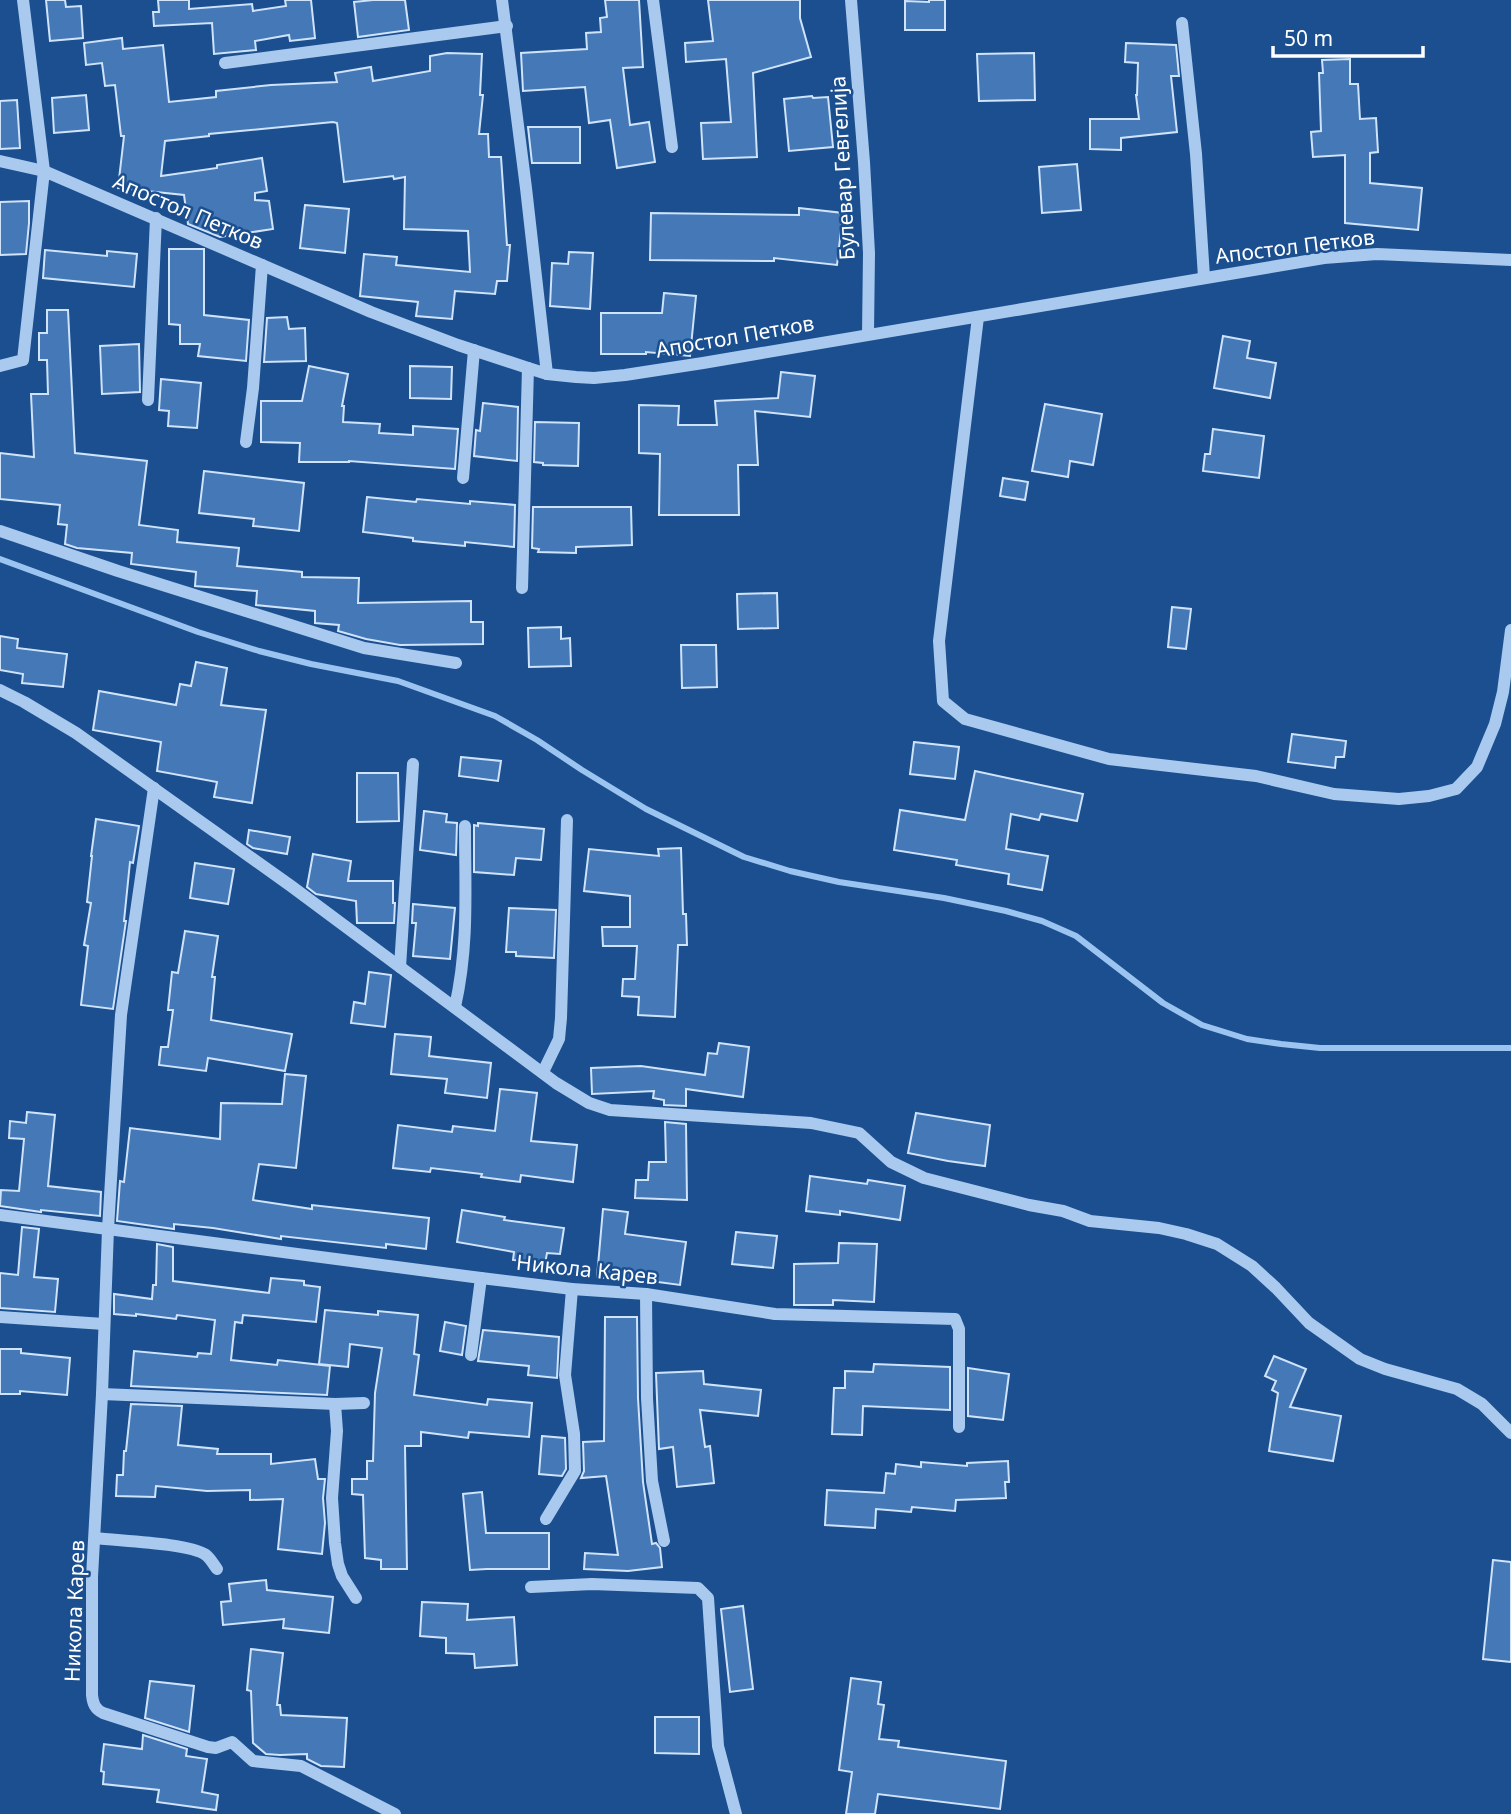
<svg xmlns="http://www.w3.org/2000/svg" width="1511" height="1814" viewBox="0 0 1511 1814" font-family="'Noto Sans',sans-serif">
  <rect width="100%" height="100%" fill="#1b4f8f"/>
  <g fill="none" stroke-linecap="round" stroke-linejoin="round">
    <!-- stream -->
    <path stroke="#9cc4f0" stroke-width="6" d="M0,559l198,73 61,19 52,13 87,17 97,35 42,24 45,30 64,39 98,48 46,14 49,11 105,16 62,13 36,10 34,15 87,67 39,22 45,14 34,5 39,4h191"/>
  </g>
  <!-- building -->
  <g fill="#4478b7" stroke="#cfe3fa" stroke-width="2">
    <path d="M46,0h19l1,7 15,-1 2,32 -33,3z"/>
    <path d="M158,0h31v9l63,-5 1,7 33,-5 -1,-6h26l4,38 -25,3 -1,-6 -34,6 1,9 -42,4 -2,-31 -58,3 -1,-14h6z"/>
    <path d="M373,0h32l4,30 -51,7 -4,-35z"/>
    <path d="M605,0h34l4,67 -20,1 7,57 19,-3 6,40 -38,6 -7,-48 -21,3 -4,-36 -62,4 -2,-38 66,-4 -1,-16 15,-1 -1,-14 7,-1z"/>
    <path d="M708,0h92v18l11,39 -58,16 4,84 -54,2 -2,-36 30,-1 -5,-63 -40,3 -1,-19 28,-2z"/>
    <path d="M929,0h16v30h-40v-29l24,1z"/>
    <path d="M122,38l1,11 40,-4 6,57 47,-5v-6l55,-6 66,-3 -2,-9 36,-6 2,14 57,-10v-15l17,-3 35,1 -2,41h3l-4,39h9l1,23h12l6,88h3l-3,36h-10l-2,13 -40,-3 -3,28 -36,-3 2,-14 -58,-6 4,-42 33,3 -1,8 74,7 -2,-41 -64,-2 1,-52 -11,2 -1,-3 -49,6 -7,-59 -4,-1 -124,12v2l-44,5 -4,35 56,-8v-3l45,-7 5,33 -12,2v7l14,1 4,28 -53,8 -32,-13 -4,-29 -66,-7 6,-52h-3l-6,-51 -10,1 -3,-23 -16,2 -2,-22z"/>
    <path d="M1126,43l50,2 3,31h-8l6,56 -56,6v12l-31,-1v-30h49l-3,-24h1l1,-32 -13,-1z"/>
    <path d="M1034,53l1,47 -56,1 -2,-47z"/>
    <path d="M1350,59v25h8l2,35 16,-1 2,34 -8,1v30l52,5 -4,42 -73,-7v-68l-32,2 -2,-25 10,-1 -2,-58h4l-1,-13z"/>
    <path d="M86,95l3,35 -35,3 -2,-35z"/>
    <path d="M812,96l1,2 15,-1 5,50 -44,4 -5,-52z"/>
    <path d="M17,100l3,48 -20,1v-48z"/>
    <path d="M528,127h52v36h-48z"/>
    <path d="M1077,164l4,46 -39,3 -3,-46z"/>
    <path d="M29,201v22l-3,31 -26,1v-53z"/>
    <path d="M305,205l44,4 -4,44 -45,-5z"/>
    <path d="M799,208l44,5 -6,52 -63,-7v3l-124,-1 1,-47 148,2z"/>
    <path d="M169,249h35v66l45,5 -3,41 -48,-5 2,-12h-20v-19l-11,-1z"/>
    <path d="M45,250l62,6v-5l30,3 -3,33 -91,-9z"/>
    <path d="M569,252l24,1 -3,56 -40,-3 2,-43 16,1z"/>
    <path d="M664,293l32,3 -6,60 -44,-4v2h-45v-41h61z"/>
    <path d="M47,310h21l7,143 72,8 -8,64 39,5 -1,12 62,6 -2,18 65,6v5l57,1 -1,25 113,-2v21h12v22l-83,1 -34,-6 -28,-8 1,-6 -24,-2v-12l-59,-6 1,-14 -62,-5 1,-14 -65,-8 1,-11 -55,-5 -12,-4 2,-19 -9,-1 2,-19 -60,-6v-46l34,4 -3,-63h17l-1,-34h-8v-27h8z"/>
    <path d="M287,317l2,12 16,-1 1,33 -42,1 3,-44z"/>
    <path d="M1223,336l27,5 -3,17 29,5 -6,35 -56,-10z"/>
    <path d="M139,344l1,48 -38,2 -2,-48z"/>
    <path d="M309,366l39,8 -6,32h2l-1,16 37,2 -1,9 34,2v-9l45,3 -3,40 -106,-8v1h-50l1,-19 -39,-1v-41h41z"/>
    <path d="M410,366l42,1 -1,32 -41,-1z"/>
    <path d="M781,372l34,4 -5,41 -55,-6 3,54h-20l1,50h-80l1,-61 -21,-1v-48l40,1 -1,19h39l-2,-24 63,-3z"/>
    <path d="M161,379l40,4 -4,45 -29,-2 1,-15 -10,-1z"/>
    <path d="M483,403l35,4 -1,54 -43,-5 2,-26 4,1z"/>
    <path d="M1045,404l57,10 -9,51 -23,-4 -2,16 -36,-6z"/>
    <path d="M535,422l44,1 -1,43 -35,-1v-2l-9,-1z"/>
    <path d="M1213,429l51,7 -5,42 -56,-7 2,-17h5z"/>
    <path d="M204,471l100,12 -5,48 -46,-5 1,-7 -55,-6z"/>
    <path d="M1003,478l25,4 -3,18 -25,-4z"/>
    <path d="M367,497l49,5 1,-3 53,5v-3l45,4 -1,42 -49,-5v4l-52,-5v-3l-50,-6z"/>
    <path d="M533,507h98l1,38 -56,2v6l-38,-1 1,-3 -7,-1z"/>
    <path d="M777,593l1,35 -40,1 -1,-35z"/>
    <path d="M1172,607l19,2 -5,40 -18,-2z"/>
    <path d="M561,627v12l9,-1 1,28 -42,1 -1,-39z"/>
    <path d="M0,636l18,3 -1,9 50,6 -4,33 -41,-4 1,-9 -23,-4z"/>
    <path d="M681,645h35l1,42 -35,1z"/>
    <path d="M196,662l31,6 -6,37 45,5 -14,93 -38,-6 3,-15 -60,-11 4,-29 -68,-12 6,-39 77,14 4,-21 11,2z"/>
    <path d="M1292,734l54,7 -2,16h-8l-1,11 -47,-6z"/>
    <path d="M914,742l45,5 -4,32 -45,-5z"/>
    <path d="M461,757l40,4 -3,20 -39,-5z"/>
    <path d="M975,771l108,23 -6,27 -36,-7 -2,6 -28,-6 -5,35 42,7 -6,34 -34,-6 1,-10 -53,-9 1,-5 -63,-10 6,-40 65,10z"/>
    <path d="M357,773h41l1,48 -42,1z"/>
    <path d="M424,811l23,3 -1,8 11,1 -1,32 -36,-5z"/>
    <path d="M96,819l43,7 -6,37 -3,-1 -6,59h2l-13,88 -32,-4 7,-59 -4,-1 7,-42 -4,-1 5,-46h-1z"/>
    <path d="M478,823l66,6 -3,31 -25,-2 -2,17 -40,-3v-47l4,1z"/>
    <path d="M249,830l41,7 -3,17 -34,-6 -6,-4z"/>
    <path d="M681,848l2,66h3l1,31h-9l-3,72 -37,-2 1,-18 -17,-1 1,-17h12l2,-33h-34l-1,-19h28v-31l-46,-5 5,-42 70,7 -1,-7z"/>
    <path d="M313,854l38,7 -3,20h45v22h2l-1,20h-37l-1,-22 -40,-7 -9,-7z"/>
    <path d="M195,863l39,6 -6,35 -38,-6z"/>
    <path d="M413,904l42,4 -5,51 -37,-3 3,-33h-4z"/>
    <path d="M509,908l47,2 -2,48 -38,-2v-4h-10z"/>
    <path d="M185,931l33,5 -6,41h3l-4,43 81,14 -7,37 -77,-13 -2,13 -47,-6 2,-18h7l5,-37h-5l4,-38 6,1z"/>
    <path d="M369,972l22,3 -6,52 -34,-4 3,-21 11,2z"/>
    <path d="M395,1034l36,3 -2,19 62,7 -4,35 -42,-5 2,-14 -56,-5z"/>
    <path d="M719,1043l30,4 -6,50 -57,-8v17l-22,-1v-5l-11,-2 1,-7 -62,3 -1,-26 50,-2 64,9 3,-22 9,1z"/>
    <path d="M285,1074l21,2 -10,92 -37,-4 -6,36 59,9v-4l117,13 -3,31 -40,-5v4l-105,-12v3l-68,-11 -39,-4v5l-57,-8 3,-40 4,1 6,-54 90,11 1,-36 61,1z"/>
    <path d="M500,1089l37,4 -6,48 46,4 -4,37 -52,-7 -1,7 -39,-5 1,-3 -51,-6 -1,4 -37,-4 5,-43 54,7 1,-6 42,5z"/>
    <path d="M27,1112l28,3 -7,71 53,6 -1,24 -59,-6v2l-41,-6 1,-16 18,1 5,-52 -15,-1 1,-17 16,2z"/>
    <path d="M916,1113l74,12 -5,41 -37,-5 -40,-8z"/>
    <path d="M665,1122l21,2 1,76 -52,-2 1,-18h12l1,-18h17z"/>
    <path d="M810,1176l57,8 1,-4 37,6 -5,34 -60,-9v4l-34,-4z"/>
    <path d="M603,1209l25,3 -3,22 61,8 -6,43 -45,-6v2l-38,-4z"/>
    <path d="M462,1210l43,7 -1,3 60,8 -4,26 -13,-1 -2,11 -32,-4 1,-8 -57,-10z"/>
    <path d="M22,1227l17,2 -5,48 24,2 -3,33 -55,-4v-35l18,2z"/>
    <path d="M736,1232l41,4 -4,32 -41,-4z"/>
    <path d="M839,1243l38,1 -3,58 -41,-2v5h-39v-41l44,-1z"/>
    <path d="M157,1244l16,3v34l96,12 2,-15 33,3v4l16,2 -4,35 -73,-7 -1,8 -7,-1 -4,38 46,5 1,-5 52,6 -3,29 -196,-9 3,-35 63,6 1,-4 13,1 4,-34 -38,-5 -1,4 -40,-5v2l-22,-2v-20l38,5 1,-14h3z"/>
    <path d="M325,1310l53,5v-4l40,4 -4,39 5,1 -5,40 73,10 1,-6 44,4 -3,34 -60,-5 -1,6 -47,-6v14h-16l2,123h-26v-9l-16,-2 -2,-63 -11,-1v-15h15v-18h6l2,-68 7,-45 -32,-4 -2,23 -29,-3z"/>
    <path d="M605,1317h32l1,81 5,84 9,62 4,-1 4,5 2,19 -34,4 -44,-2 1,-16 33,2 -12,-79 -25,2 3,-7 -1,-29 21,-1z"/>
    <path d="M445,1322l21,4 -4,29 -22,-4z"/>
    <path d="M483,1330l76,7 -2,41 -29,-3 1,-9 -51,-5z"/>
    <path d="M0,1349h21v4l49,5 -3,37 -47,-4v3h-20z"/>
    <path d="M1274,1356l32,13 -16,38 51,9 -8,45 -64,-10 9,-58 -6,-3 4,-9 -11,-5z"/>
    <path d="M874,1364l76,3v43l-87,-4 -1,29 -30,-1 2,-46h11v-17l28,1z"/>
    <path d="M968,1368l41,6 -6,46 -35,-4z"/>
    <path d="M703,1371l1,13 57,6 -3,26 -58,-6 5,37 5,-1 4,37 -37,4 -4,-40 -14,2 -3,-76z"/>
    <path d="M131,1404l51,2 -4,39 40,4 -1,5h54v10l44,-5 3,20h7l-2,19 2,25 -3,31 -44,-5 5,-50 -33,1v-10l-43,1 -51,-5 -1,11 -39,-1 1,-21h6l1,-24h2z"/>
    <path d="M542,1436l23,2 1,31 -4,7 -23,-2z"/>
    <path d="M1008,1461l1,21h-4l1,16 -50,2 -1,11 -43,-4 -1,5 -35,-3 -1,19 -50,-3 2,-35 57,3 2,-20 9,1 1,-10 25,3v-5l46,4v-3z"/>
    <path d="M482,1492l4,41h63v36h-62l-17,1 -7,-76z"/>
    <path d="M1493,1560l18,2v100l-28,-3z"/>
    <path d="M266,1580l1,10 66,7 -4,36 -46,-5 1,-9 -61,6 -2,-23 10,-1 -2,-17z"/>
    <path d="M422,1602l46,2 -1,16 47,-3 3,48 -42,3 -1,-14 -28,-1v-15l-26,-2z"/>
    <path d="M743,1606l10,83 -23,3 -9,-83z"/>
    <path d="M251,1649l32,4 -6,52h3l1,10 66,3 -3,49 -23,-1 -14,-7v-5l-27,1 -14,-1 -13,-11 -2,-52 -4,-1z"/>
    <path d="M851,1678l30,4 -3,22 6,1 -5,34 20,2 -1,6 108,14 -6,48 -122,-15 -3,20h-29l6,-42 -13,-2z"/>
    <path d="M150,1681l44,5 -5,46 -44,-14z"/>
    <path d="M655,1717h44v37l-44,-1z"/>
    <path d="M143,1735l44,14 -1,7 21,3 -5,33 16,3 -2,15 -59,-8 2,-12 -56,-6 1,-12 -3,-1 3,-27 38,5z"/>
  </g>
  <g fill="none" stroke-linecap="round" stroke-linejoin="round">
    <!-- minor -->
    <g stroke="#a9c9ee" stroke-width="12">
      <path d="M502,0l24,188 21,186"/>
      <path d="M653,0l19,147"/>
      <path d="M851,0l13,162 5,91 -1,81"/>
      <path d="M1182,23l14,131 8,123"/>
      <path d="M225,63l282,-37"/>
      <path d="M0,161l44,10 327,141 87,33 70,23 19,6 29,3 18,1 31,-3 78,-12 621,-105 53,-4 134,6"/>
      <path d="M978,317l-39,324 4,60 22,18 144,40 147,17 78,18 65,5 30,-3 27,-7 21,-22 18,-43 8,-32 8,-62"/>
      <path d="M0,366l23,-6 21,-189 -21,-171"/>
      <path d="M148,400l8,-182"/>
      <path d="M246,442l7,-54 9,-123"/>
      <path d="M463,478l11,-128"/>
      <path d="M0,531l118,40 246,77 92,15"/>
      <path d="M522,588l6,-220"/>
      <path d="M0,690l24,12 52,31 215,153 265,197 33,20 21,7 201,13 48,10 32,29 33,16 105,27 34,6 27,10 69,7 27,6 31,10 35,22 24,22 33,35 51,36 25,10 72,20 25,15 29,29"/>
      <path d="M154,788l-33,227 -13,214 -6,165 -10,183v118c1,9 3,14 11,18l105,34 8,1 16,-6 21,19 48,5 94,48"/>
      <path d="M400,967l13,-203"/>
      <path d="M455,1007c14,-62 10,-118 10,-181"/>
      <path d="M543,1072l16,-33 2,-21 6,-198"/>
      <path d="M0,1215l481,63 91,11 74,5 129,20 180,5 4,10v98"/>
      <path d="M646,1294l1,104 5,83 12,60"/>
      <path d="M0,1317l104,7"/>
      <path d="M471,1355l10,-77"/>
      <path d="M102,1394l233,10 29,-1"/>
      <path d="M335,1404l2,27 -5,67 3,45 3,21 4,12 14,22"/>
      <path d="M546,1519l29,-48 -1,-37 -9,-59 7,-86"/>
      <path d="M96,1538c23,3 93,5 110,17 4,3 8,10 11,14"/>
      <path d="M531,1587l61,-3 106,4 10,10 10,148 18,68"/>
    </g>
  </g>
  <g text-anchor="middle" stroke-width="5" stroke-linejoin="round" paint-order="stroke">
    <!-- street labels -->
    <g font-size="21" fill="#fff" stroke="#1b4f8f">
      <text transform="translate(843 168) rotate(-93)" y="7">Булевар Гевгелија</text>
      <text transform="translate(188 212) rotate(23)" y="7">Апостол Петков</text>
      <text transform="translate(1295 247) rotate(-7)" y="7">Апостол Петков</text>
      <text transform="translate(735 337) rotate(-10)" y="7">Апостол Петков</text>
      <text transform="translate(587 1270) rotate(6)" y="7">Никола Карев</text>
      <text transform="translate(75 1611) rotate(-88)" y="7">Никола Карев</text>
    </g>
  </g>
  <!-- scale -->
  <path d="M1273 46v10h150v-10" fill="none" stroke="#ffffff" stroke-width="3.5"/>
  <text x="1284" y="46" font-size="21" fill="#ffffff" stroke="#1b4f8f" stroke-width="5" paint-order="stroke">50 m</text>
</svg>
